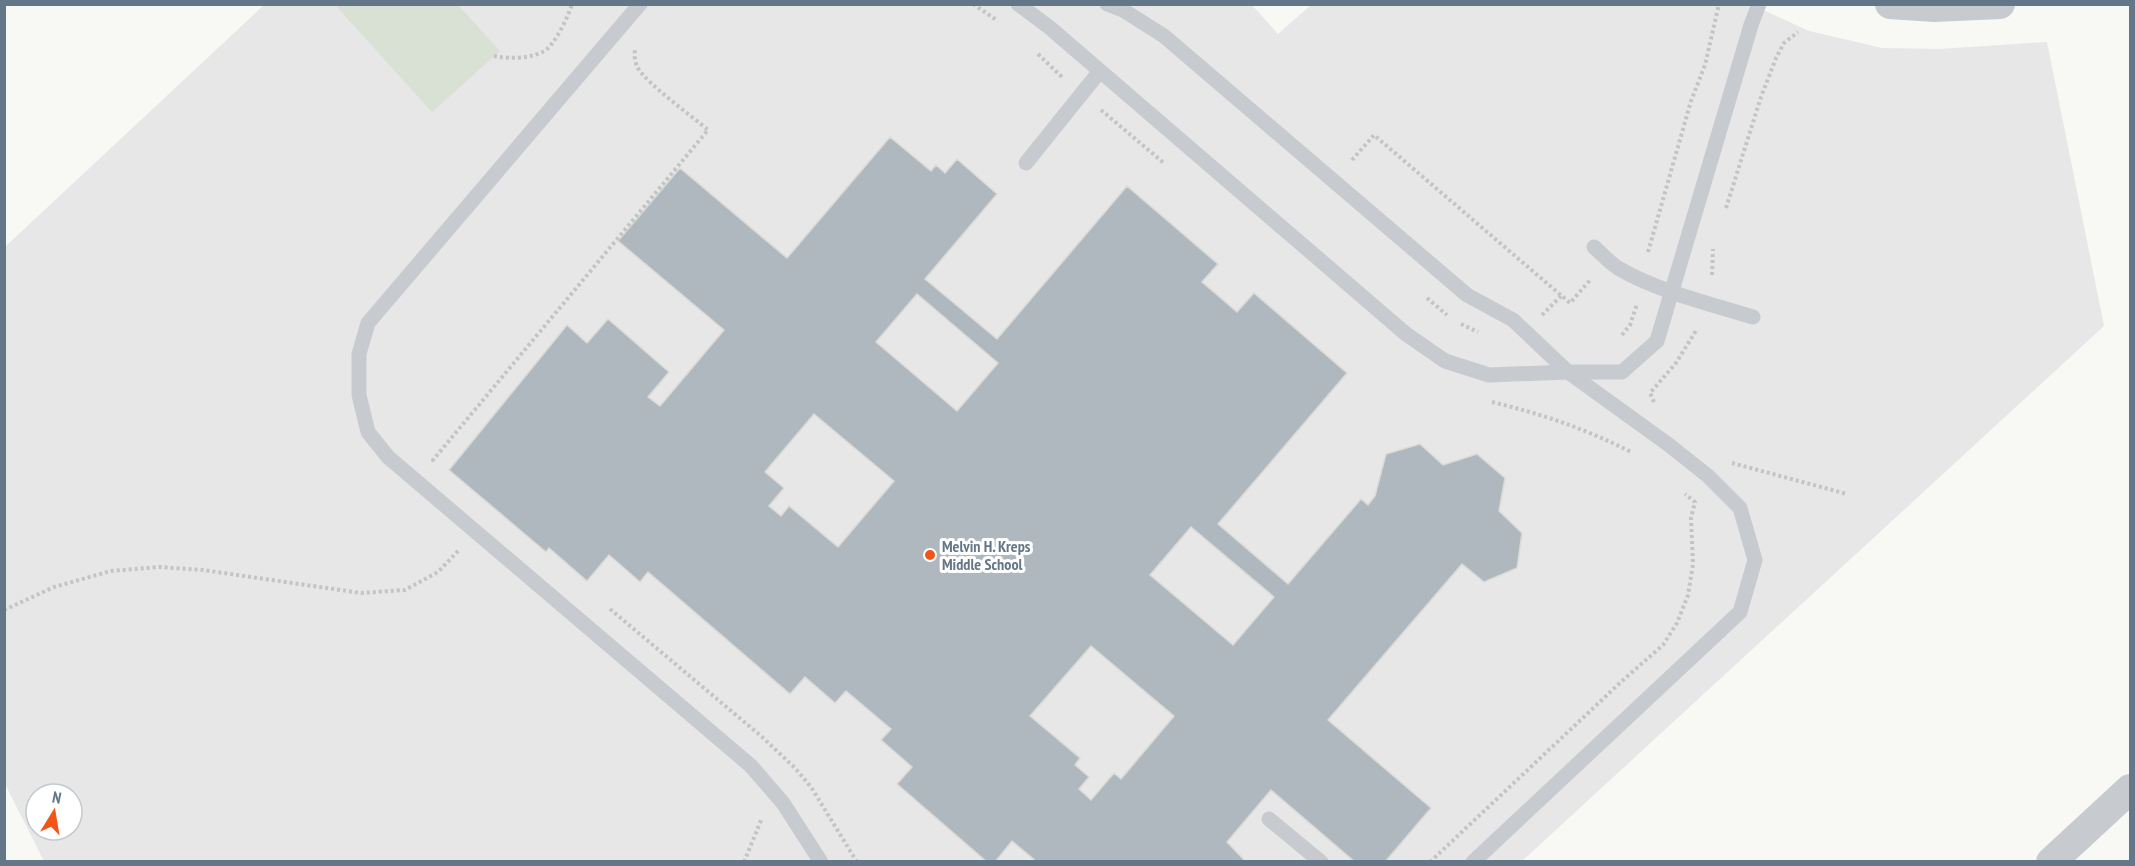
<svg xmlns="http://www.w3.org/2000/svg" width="2135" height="866" viewBox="0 0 2135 866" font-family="'PT Sans Narrow',sans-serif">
  <rect width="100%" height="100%" fill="#f8f8f5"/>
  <!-- built -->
  <path fill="#e6e7e6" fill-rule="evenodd" d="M1251,4l27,30 33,-29 439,-1 59,27 73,17 57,1 108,-7 57,284 -582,535h-1478l-39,-77v-537l259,-242zM36,794h36v36h-36z"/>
  <!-- green -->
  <path fill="#d9e1d5" d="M337,5h121l42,46 -68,61 -96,-106z"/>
  <!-- building -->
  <path fill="#b0b8bf" stroke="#dadad7" stroke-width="1.5" fill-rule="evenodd" d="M890,137l41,34 5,-6 9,8 12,-14 40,35 -72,85 72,60 130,-153 91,78 -16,18 35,30 17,-19 93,80 -129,151 70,60 73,-85 7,6 7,-9 11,-42 34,-10 23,21 34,-11 28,24 -6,33 23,22 -5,35 -33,14 -22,-18 -134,156 103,88 -46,54h-30l-84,-72 -44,52 19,20h-209l-25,-21 -17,21h-8l-90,-78 15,-17 -31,-27 10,-11 -45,-38 -11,12 -30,-26 -15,17 -142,-122 -8,10 -31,-27 -22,26 -38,-33 -3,4 -97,-82 118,-145 20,18 21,-24 61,53 -21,25 12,9 64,-76 -106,-89 62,-73 107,90zM917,294l81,69 -41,48 -81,-69zM814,414l80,67 -56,66 -49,-41 -8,10 -12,-10 15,-18 -19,-16zM1191,527l83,70 -41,48 -83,-70zM1091,646l83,70 -53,63 -7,-6 -23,27 -12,-11 10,-12 -14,-12 5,-7 -50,-42z"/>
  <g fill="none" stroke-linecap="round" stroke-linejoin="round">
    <!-- path -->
    <g stroke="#c2c4c6" stroke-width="4" stroke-dasharray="3 3" stroke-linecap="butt">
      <path d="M973,4l25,17"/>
      <path d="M1038,54l25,24"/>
      <path d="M494,56c16,3 37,3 52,-6 10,-8 22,-33 26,-46"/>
      <path d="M1101,110l64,54"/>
      <path d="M1352,160l22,-25 196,168 21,-24"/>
      <path d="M1726,208l35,-111 15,-39 8,-15 14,-11"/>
      <path d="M1648,252l43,-151 14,-36 14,-61"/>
      <path d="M1712,275l1,-26"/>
      <path d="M1427,298l20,17"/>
      <path d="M1542,315l19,-19"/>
      <path d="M1461,324l17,8"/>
      <path d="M1622,335l8,-10 7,-21"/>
      <path d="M1492,402c50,12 94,27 139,50"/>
      <path d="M1654,402l-4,-9 26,-30 21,-34"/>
      <path d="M434,461l-1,-1 275,-330c-15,-13 -62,-47 -70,-62 -3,-5 -4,-12 -3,-18"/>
      <path d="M1732,463l115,31"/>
      <path d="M610,609l151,127 34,32 16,19 46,75"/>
      <path d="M4,610l50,-23 57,-16 49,-4 43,3 158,23 44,-3 33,-18 21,-22"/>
      <path d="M744,862l18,-44"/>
      <path d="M1430,862l192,-181 41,-36 14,-22 11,-28 5,-31 -2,-46 4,-16 -10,-8"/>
    </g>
    <!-- lane -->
    <g stroke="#c7cbcf" stroke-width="15">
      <path d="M640,4l-272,319 -9,31v41l9,37 20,25 363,309 32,37 38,59"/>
      <path d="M1018,4l31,23 357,307 39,27 44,14 79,-3 101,73 39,31 32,32 15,52 -15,52 -267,250"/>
      <path d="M1107,4l16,6 41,26 303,259 46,25 55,52h54l35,-31 94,-316 8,-21"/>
      <path d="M1026,163l74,-92"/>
      <path d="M1594,247c8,7 16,16 24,21 39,23 92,36 135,49"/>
      <path d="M1269,819l52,43"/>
    </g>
    <!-- street -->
    <g stroke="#c7cbcf" stroke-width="30">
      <path d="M1890,4l44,3 66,-3"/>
      <path d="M2051,862l79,-73"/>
    </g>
  </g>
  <!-- markers -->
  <circle fill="#f3541a" stroke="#fff" stroke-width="2" cx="930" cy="555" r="6"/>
  <g text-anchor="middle" stroke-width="6" stroke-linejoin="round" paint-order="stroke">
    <!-- poi labels -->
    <g font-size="16" font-weight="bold" fill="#647789" stroke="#fff" text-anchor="start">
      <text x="942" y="552">Melvin H. Kreps<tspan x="942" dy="18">Middle School</tspan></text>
    </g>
  </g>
  <!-- border -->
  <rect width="2135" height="866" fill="none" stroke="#647789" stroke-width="12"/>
  <!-- north arrow -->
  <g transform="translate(54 812) rotate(11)"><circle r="28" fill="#ffffff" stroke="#c1c9d0" stroke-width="1.5"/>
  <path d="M0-4.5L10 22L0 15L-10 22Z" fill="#f3541a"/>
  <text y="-9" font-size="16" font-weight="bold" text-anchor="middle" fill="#647789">N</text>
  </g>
</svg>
